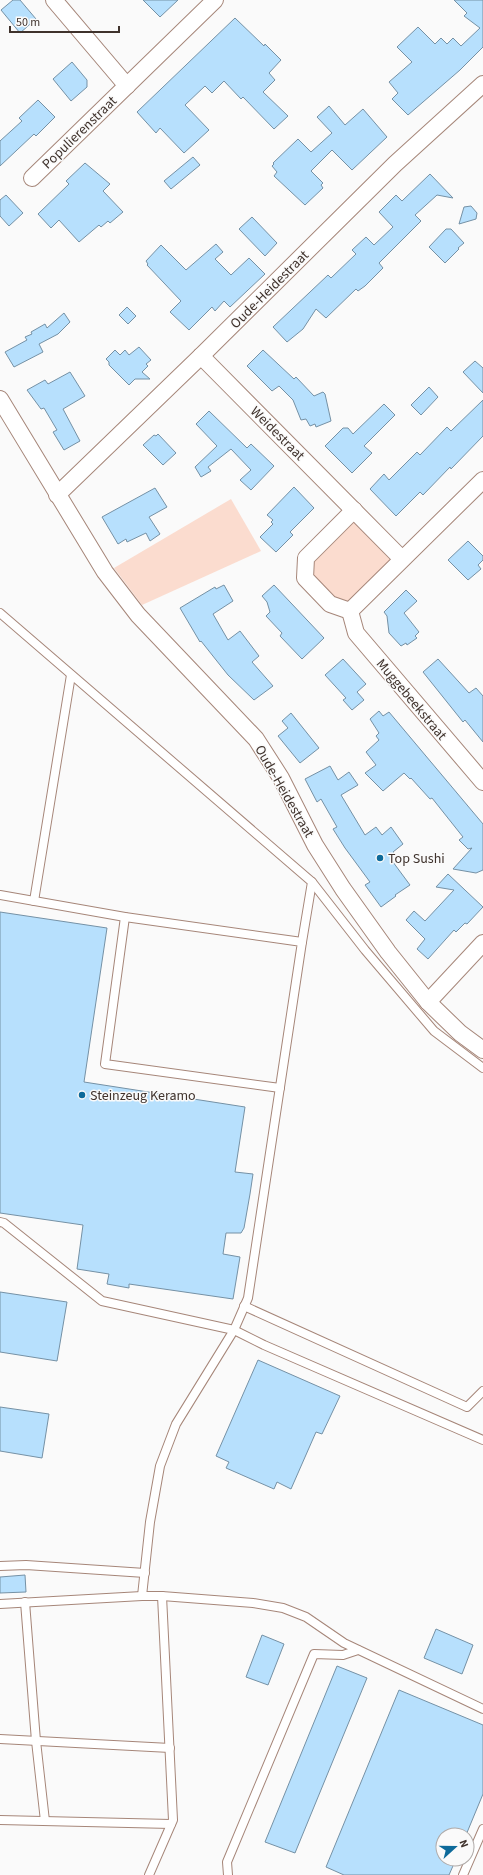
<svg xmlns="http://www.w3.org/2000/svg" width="483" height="1875" viewBox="0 0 483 1875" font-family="'Source Sans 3',sans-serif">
  <rect width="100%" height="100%" fill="#fafafa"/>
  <!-- green -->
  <g fill="#fbdccf">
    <path d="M231,499l30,52 -119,54 -28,-37z"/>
    <path d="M354,510l48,49 -52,52 -45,-33 1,-20z"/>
  </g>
  <!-- building -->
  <g fill="#b7e0fd" stroke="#7591a5">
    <path d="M13,0h7l16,19 -16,14 -19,-23z"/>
    <path d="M143,0h35l-18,17z"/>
    <path d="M454,0h29v47l-23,23 -52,45 -16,-16 6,-6 -9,-11 23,-20 -15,-15 21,-20 17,17 6,-6 6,6 6,-6 8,8 19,-18 -16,-12 3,-3z"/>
    <path d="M235,18l29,28 1,-2 16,16 -12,13 6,7 -12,12 25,24 -14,13 -31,-32 -2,2 -17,-18 -12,12 -7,-7 -20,19 24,25 -25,23 -24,-25 -4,5 -19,-21z"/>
    <path d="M72,62l15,18v7l-16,14 -18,-22z"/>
    <path d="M38,100l17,17 -19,19 -2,-2 -34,32v-25l22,-20 -3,-3z"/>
    <path d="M329,106l16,19 18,-16 24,28 -35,33 -20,-20 -21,21 12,12 -2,2 2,3 -18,17 -31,-29 3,-4 -5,-6 2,-2 -1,-1 25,-24 13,13 21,-19 -15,-16z"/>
    <path d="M193,157l7,8 -29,24 -7,-8z"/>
    <path d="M85,163l25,21 -7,7 20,21 -13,11 -2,-2 -7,6 -2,-2 -20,17 -20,-22 -8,8 -13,-14 31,-30 -3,-3z"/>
    <path d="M430,174l23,24 -16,-3 -22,20 6,6 -42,42 4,5 -18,18 -7,5 -2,-2 -30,29 -10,-9 -13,20 -16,13 -14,-15 55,-52 3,3 25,-24 -4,-4 14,-13 8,8 19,-18 -14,-15 17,-17 6,6z"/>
    <path d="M6,195l17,18 -14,13 -9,-10v-16z"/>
    <path d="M471,206l6,7 -1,6 -17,5 5,-17z"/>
    <path d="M252,217l25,26 -12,13 -26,-27z"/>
    <path d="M446,229h5l13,14 -6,5 1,1 -14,14 -16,-16z"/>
    <path d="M216,244l7,8 -8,7 16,16 18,-17 16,16 -35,33 -6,-6 -9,10 -3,-4 -23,23 -19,-18 11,-11 -34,-36 1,-1 -2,-3 15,-16 25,25z"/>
    <path d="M127,307l9,9 -8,8 -9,-9z"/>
    <path d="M64,313l6,9 -12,12 -19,10 4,8 -29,15 -9,-15 22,-12 -2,-3 7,-3 -1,-2 14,-8 2,4z"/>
    <path d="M139,347l12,13 -5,4 2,2 -6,6 8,7h-15l-6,6 -20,-20v-3l-3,-3 9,-9 5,5 5,-5 4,5z"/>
    <path d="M263,350l31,29 2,-2 18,19 9,-4 2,2 6,27 -15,6 -1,-3 -5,2 -4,-7 -5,1 -8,-20 -14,-14 -7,5 -25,-25z"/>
    <path d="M475,361l8,7v25l-20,-21z"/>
    <path d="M70,372l15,24 -22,13 17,32 -16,9 -11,-18 4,-2 -13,-22 -3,1 -14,-19 18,-10 3,4z"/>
    <path d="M429,387l9,10 -17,18 -10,-10z"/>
    <path d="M483,400v36l-32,33 -1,-2 -27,28 -3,-3 -24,24 -26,-27 14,-15 5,6 28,-28 3,3 27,-28 4,4z"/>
    <path d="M384,404l11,11 -31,31 8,7 -20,20 -27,-27 18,-18h5l5,6z"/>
    <path d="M209,411l38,37 4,-4 23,22 -23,24 -11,-10 11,-10 -20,-21 -23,18 3,4 -10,6 -6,-10 22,-21 -21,-22z"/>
    <path d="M158,434l18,19 -13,12 -20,-20 11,-10 2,1z"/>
    <path d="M294,487l20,21 -24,24 3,3 -17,17 -16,-15 13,-13 -2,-2 2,-2 -6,-5z"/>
    <path d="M155,488l12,19 -18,10 11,17 -10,7 -4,-8 -19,9 -1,-3 -8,5 -16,-27z"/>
    <path d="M468,541l15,15v4l-5,5 3,4 -13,11 -20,-20z"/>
    <path d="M224,585l9,16 -20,13 15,26 12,-9 19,25 -7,6 21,24 -19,14 -26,-25 -27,-34 -1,1 -20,-34 35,-21 1,2z"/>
    <path d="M274,585l50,53 -22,21 -22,-23 2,-3 -16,-17 4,-4 -3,-10 -5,-6z"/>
    <path d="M406,590l11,11 -13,12 15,19 -4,4 2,2 -10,7 -1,-2 -5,3 -12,-13 -2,-17 -3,-4z"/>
    <path d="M343,659l23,25 -9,8 7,8 -12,10 -9,-10 3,-2 -21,-23z"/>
    <path d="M438,659l31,34 7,-5 7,8v46l-18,-22 -2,2 -40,-50z"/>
    <path d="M379,711l4,5 6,-4 94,112v46l-7,3 -23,-4 19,-21 -4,1 -9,-9 4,-3 -31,-39 -2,1 -19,-21 -1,1 -6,-6 -21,18 -18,-18 11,-8 -10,-13 13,-12 -3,-4 3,-3 -9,-14z"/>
    <path d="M291,713l28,35 -19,15 -22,-27 10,-8 -6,-7z"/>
    <path d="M330,766l8,14 11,-8 9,13 -17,10 24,40 11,-8 6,8 9,-8 12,17 -10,8 2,2 -5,4 20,27 -15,10 1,1 -15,11 -16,-22 5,-3 -25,-34 -12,-19 4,-2 -16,-28 -4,3 -12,-23z"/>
    <path d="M448,874l35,33 -16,17 -2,-1 -9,9 -2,-2 -26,29 -11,-10 8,-10 -19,-19 8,-9 11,10 29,-31 -18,-3z"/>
    <path d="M0,912l107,16 -23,154 161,25 -10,65 18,2 -3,20 -6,34 -3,5h-15l-3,21 17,3 -7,42 -104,-15v4l-22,-4 2,-10 -32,-5 6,-44 -83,-12z"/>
    <path d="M0,1292l67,10 -10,59 -57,-9z"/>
    <path d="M258,1360l82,36 -18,38 -6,-2 -25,57 -14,-7 -3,7 -48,-21 3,-6 -13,-6z"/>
    <path d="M0,1407l49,7 -7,44 -42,-7z"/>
    <path d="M25,1575l1,17 -26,1v-16z"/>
    <path d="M436,1629l37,16 -11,29 -38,-16z"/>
    <path d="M262,1635l22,9 -16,41 -22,-8z"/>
    <path d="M337,1666l30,12 -72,175 -30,-11z"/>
    <path d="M399,1690l84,35v69l-17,41h-23v24h13l-7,16h-105l-18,-8z"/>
  </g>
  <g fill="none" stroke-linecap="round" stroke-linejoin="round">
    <defs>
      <g id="service">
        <path d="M0,613l312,269 -10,60"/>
        <path d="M312,882l53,68 69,81 49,37"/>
        <path d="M0,895l125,22 177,25 -54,356 -14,32 -58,94 -16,42 -10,56 -8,74h20l91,7 30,5 23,9 38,26 139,66"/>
        <path d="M34,901l37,-226"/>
        <path d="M125,917l-20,147 175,24"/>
        <path d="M0,1222l4,1 98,78 132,29 30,15 219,95"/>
        <path d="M244,1306l223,101 16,-16"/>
        <path d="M0,1566l26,-1 119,8"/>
        <path d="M25,1602l11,139 9,80"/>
        <path d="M0,1604l142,-8"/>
        <path d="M0,1739l170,9"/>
        <path d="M0,1820l171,4"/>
        <path d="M149,1875l24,-55 -11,-224"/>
        <path d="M228,1875l-1,-13 87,-208 29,1 15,-5"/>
        <path d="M463,1875l20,-46"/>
      </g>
      <g id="minor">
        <path d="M54,0l73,86"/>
        <path d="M32,178l183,-178"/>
        <path d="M201,356l201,203"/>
        <path d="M0,399l105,173 33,43 118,124 25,39 34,67 28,44 45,63 40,50 32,31 23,17"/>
        <path d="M57,495l144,-139 194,-192 88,-80"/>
        <path d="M354,510l-48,48 -1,20 25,26 20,7 133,-131"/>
        <path d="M350,611l6,22 127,149"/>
        <path d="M428,1002l55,-59"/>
      </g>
    </defs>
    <!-- service casing -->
    <use href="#service" stroke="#a68679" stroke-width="10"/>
    <!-- minor casing -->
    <use href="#minor" stroke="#a68679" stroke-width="18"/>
    <!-- service -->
    <use href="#service" stroke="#fff" stroke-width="8"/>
    <!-- minor -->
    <use href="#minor" stroke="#fff" stroke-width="16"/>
  </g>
  <!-- markers -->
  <g fill="#0d6a9a" stroke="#fafafa" stroke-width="1.5">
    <circle cx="380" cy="858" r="4"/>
    <circle cx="82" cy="1095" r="4"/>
  </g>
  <g text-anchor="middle" stroke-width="3" stroke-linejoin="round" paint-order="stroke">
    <!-- street labels -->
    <g font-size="14" fill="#3f322c" stroke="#fafafa">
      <text transform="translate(79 132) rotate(-44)" y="5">Populierenstraat</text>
      <text transform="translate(269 289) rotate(-45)" y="5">Oude-Heidestraat</text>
      <text transform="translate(278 433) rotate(45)" y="5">Weidestraat</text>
      <text transform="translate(412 699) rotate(50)" y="5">Muggebeekstraat</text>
      <text transform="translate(285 791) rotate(60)" y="5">Oude-Heidestraat</text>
    </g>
    <!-- poi labels -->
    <g font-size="14" fill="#3f322c" stroke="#fafafa" text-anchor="start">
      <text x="388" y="863">Top Sushi</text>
      <text x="90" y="1100">Steinzeug Keramo</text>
    </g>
  </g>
  <!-- north arrow -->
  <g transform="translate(455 1847) rotate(69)"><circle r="19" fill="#fafafa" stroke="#afaaa8"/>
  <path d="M0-3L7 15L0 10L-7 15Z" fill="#0d6a9a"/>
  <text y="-6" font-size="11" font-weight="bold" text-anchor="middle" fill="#3f322c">N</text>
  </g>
  <!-- scale -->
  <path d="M10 26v6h109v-6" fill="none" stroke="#3f322c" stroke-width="2"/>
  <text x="16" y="26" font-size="12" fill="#3f322c" stroke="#fafafa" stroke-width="3" paint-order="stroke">50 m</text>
</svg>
